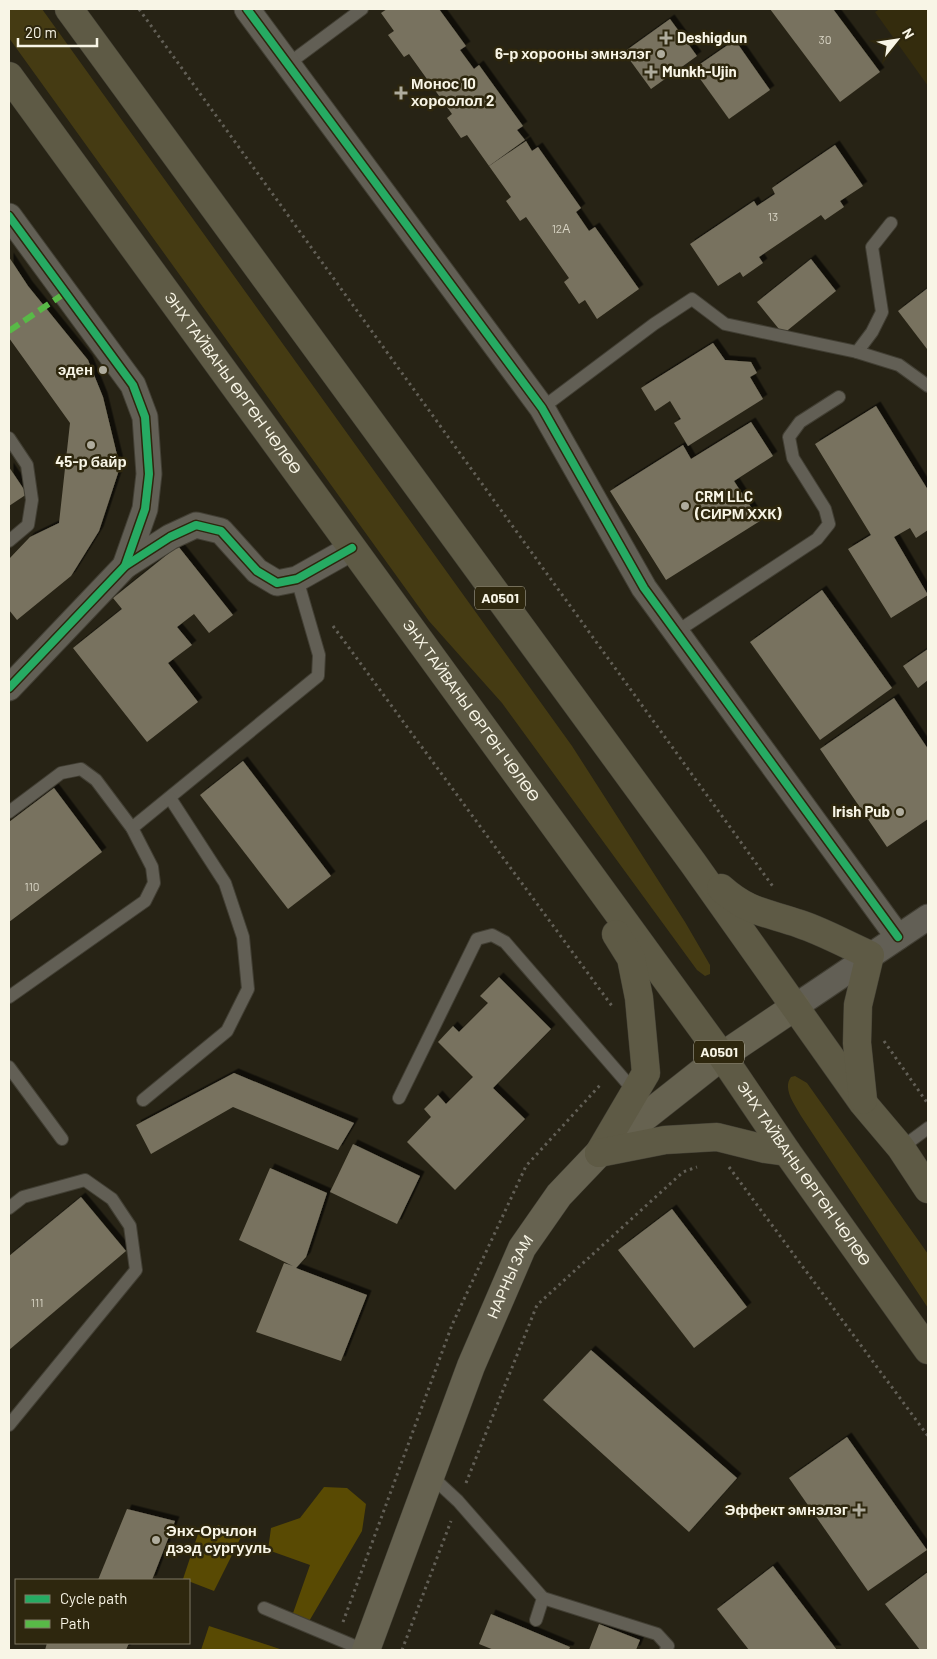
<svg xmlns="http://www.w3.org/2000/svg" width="937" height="1659" viewBox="0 0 937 1659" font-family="Barlow,sans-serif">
  <defs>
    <filter id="shadow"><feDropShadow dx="4.5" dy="-4.5" stdDeviation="0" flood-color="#0009"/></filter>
  </defs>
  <rect width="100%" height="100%" fill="#272315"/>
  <!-- built -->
  <path fill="#342c0d" d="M880,9h48v77l-53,-74z"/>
  <!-- green -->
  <g fill="#453b13">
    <path d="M9,9h33l530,737 113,176 25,43v9l-5,2 -8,-6 -195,-267 -73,-82 -420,-583z"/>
    <path d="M795,1076l12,7 121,171v54l-127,-192c-6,-11 -19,-27 -10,-39z"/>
  </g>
  <!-- forest -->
  <g fill="#594a03">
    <path d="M324,1487l23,1 19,16 -4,27 -54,92 -16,-7 18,-51 -42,-15 3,-22 29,-10z"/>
    <path d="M218,1525l25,8 -29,58 -31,-12 15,-45h13z"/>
    <path d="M209,1626l74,24h-82z"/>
  </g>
  <!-- building -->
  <g fill="#78725f" filter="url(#shadow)">
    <path d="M387,9h52l27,37 -6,4 14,19 5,-4 44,61 -6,4 8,10 -36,26 -22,-31 -6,3 -14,-20 5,-4 -43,-60 -5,3 -16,-22 6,-4 -13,-18z"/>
    <path d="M770,9h63l47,63 -40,30z"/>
    <path d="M670,19l27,37 -46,33 -27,-37z"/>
    <path d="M735,40l35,50 -41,29 -36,-50z"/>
    <path d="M526,141l6,10 6,-4 43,61 -5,4 13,19 6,-4 44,62 -42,30 -12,-19 -6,4 -15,-22 5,-4 -43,-61 -6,4 -14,-20 5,-4 -22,-31z"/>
    <path d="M835,145l28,41 -23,15 4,6 -19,13 -4,-5 -62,42 4,6 -20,14 -3,-5 -22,14 -28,-42 64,-43 3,5 18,-12 -3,-6z"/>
    <path d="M9,257l19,29 60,74 15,37 17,70 -21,64 -28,45 -54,44 -8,-10v-51l21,-22 29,-14 11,-100 -61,-85z"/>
    <path d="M811,259l25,32 -53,43 -26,-32z"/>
    <path d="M928,288v60l-1,1 -29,-38z"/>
    <path d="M713,343l12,17 26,2 6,11 -7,4 13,22 -75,47 -14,-23 7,-4 -11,-18 -15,10 -14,-23z"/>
    <path d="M876,406l52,84v40l-12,8 -6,-10 -16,9 34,58 -37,23 -43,-69 23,-14 -56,-91z"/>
    <path d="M751,422l22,34 -39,25 26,40 -94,59 -56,-89 73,-46 8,14z"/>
    <path d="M9,467l18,27 -18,12z"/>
    <path d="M178,546l55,69 -24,18 -15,-19 -17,13 15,18 -24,18 30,39 -51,40 -74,-94 49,-39 -9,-11z"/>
    <path d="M822,590l70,98 -72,52 -70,-98z"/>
    <path d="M928,649v31l-10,8 -15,-22z"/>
    <path d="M894,698l34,51v70l-41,28 -67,-98z"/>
    <path d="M243,761l88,115 -43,33 -88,-114z"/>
    <path d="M54,788l48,64 -93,70v-100z"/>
    <path d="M499,977l52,52 -58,59 32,31 -70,71 -48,-48 24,-25 -7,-8 14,-14 8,9 27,-27 -35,-35 15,-16 6,6 29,-29 -8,-7z"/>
    <path d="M234,1073l120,50 -16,27 -105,-43 -82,47 -15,-29z"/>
    <path d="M353,1144l67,32 -23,48 -67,-32z"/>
    <path d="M270,1168l57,25 -21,64 -10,11 71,27 -26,66 -85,-29 28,-69 9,3 -54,-26z"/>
    <path d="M81,1197l45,54 -117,99v-94z"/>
    <path d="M672,1209l75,98 -53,41 -76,-98z"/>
    <path d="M591,1350l146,128 -48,54 -146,-132z"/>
    <path d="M847,1437l80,113 -59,41 -79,-113z"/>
    <path d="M127,1509l48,12 -23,59h-54z"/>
    <path d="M773,1566l64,84h-88l-32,-41z"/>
    <path d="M928,1572v78h-8l-35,-46z"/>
    <path d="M491,1614l79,33 -1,3h-75l-15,-6z"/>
    <path d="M599,1624l41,16 -4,10h-47z"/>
    <path d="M47,1643h82l-3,7h-81z"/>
  </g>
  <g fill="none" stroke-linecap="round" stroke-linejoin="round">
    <defs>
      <g id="lane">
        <path d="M288,64l74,-55"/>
        <path d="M857,352l15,-20 10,-20 -10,-65 19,-24"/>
        <path d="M542,408l112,-84 38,-25 33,25 132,28 42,13 29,21"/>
        <path d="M9,438l18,27 5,35 -4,25 -19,16"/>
        <path d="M676,632l141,-93 12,-15 -4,-15 -32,-51 -4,-21 11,-15 39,-25"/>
        <path d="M9,812l52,-39 20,-4 15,11 36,48 20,39 2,16 -9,18 -136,96"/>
        <path d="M132,828l186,-152 1,-21 -22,-76"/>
        <path d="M9,1067l53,72"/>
        <path d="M399,1098l78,-159 15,-4 13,7 130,150"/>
        <path d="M143,1100l84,-69 21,-42 -5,-52 -18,-54 -55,-85"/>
        <path d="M901,1148l27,-20"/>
        <path d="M9,1208l14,-11 62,-17 27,19 18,27 6,44 -127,155"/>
        <path d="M430,1475l28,26 85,97 -7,22"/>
        <path d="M543,1598l114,36 11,12 -2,4"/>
        <path d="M264,1608l100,42"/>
      </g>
      <g id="street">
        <path d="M247,9l295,399 102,180 254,349"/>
        <path d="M9,216l124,169 12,32 4,57 -4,35 -20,57"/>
        <path d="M9,688l116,-122 45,-29 26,-12 25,6 36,40 20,12 20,-4 55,-31"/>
        <path d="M796,1006l132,-89"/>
      </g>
      <g id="primary">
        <path id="s1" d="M366,1650l105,-284 51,-118 37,-53 40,-42 123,-97 74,-50"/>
      </g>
      <g id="highway">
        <path d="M69,9l624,854 170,240 38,45 27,41"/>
        <path id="s2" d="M9,76l713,980 65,96 141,198"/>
        <path d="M721,888c28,25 45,24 79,36 24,8 47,21 70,31l-12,50 -1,38 6,57"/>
        <path d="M599,1153l47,-80 -7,-75 -8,-40 -15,-24"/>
        <path d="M599,1153l66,-13 52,-3 48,12 22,3"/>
      </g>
    </defs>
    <!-- lane casing -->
    <use href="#lane" stroke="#423f34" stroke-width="14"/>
    <!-- street casing -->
    <use href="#street" stroke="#423f34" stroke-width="27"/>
    <!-- primary casing -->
    <use href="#primary" stroke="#423f34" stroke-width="29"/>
    <!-- highway casing -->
    <use href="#highway" stroke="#423f34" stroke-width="29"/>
    <!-- path -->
    <g stroke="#625f56" stroke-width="3" stroke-dasharray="2.5 4" stroke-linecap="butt">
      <path d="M139,9l635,879"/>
      <path d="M333,626l279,380"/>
      <path d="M884,1041l44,63"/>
      <path d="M729,1167l199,269"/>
      <path d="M466,1483l71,-178 146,-133 14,-5"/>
      <path d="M343,1622l109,-297 74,-159 76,-83"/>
      <path d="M402,1650l49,-129"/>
    </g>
    <!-- lane -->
    <use href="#lane" stroke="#625f55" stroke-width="12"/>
    <!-- street -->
    <use href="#street" stroke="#625f55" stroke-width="25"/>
    <!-- primary -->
    <use href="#primary" stroke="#666250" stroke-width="28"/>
    <!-- highway -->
    <use href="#highway" stroke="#5e5a45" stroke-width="28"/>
    <!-- quiet -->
    <path stroke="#58b947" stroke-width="6" stroke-dasharray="12 6" stroke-linecap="butt" d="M9,331l56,-38"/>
    <defs>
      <g id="cycleway">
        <path d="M247,9l295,399 102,180 254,349"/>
        <path d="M9,216l124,169 12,32 4,57 -4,35 -20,57"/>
        <path d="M9,688l116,-122 45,-29 26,-12 25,6 36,40 20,12 20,-4 55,-31"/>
      </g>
    </defs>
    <!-- cycleway casing -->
    <use href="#cycleway" stroke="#2e270e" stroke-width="11"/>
    <!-- cycleway -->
    <use href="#cycleway" stroke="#26ab63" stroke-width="8"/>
  </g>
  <!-- markers -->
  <g fill="#afac9d" stroke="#2e270e" stroke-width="2">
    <path d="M663.5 30.5h5v5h5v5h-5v5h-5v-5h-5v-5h5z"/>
    <circle cx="661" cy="54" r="5"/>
    <path d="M648.5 64.5h5v5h5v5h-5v5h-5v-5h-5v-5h5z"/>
    <path d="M398.5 85.5h5v5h5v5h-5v5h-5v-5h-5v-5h5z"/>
    <circle cx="103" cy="370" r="5"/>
    <circle cx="91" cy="445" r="5"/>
    <circle cx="685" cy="506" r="5"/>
    <circle cx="900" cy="812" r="5"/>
    <path d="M856.5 1502.5h5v5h5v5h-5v5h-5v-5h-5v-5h5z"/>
    <circle cx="156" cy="1540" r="5"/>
  </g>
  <g text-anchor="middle" stroke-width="5" stroke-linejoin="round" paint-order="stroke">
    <!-- number labels -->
    <g font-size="12" fill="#d8d4c4">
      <text x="825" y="44">30</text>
      <text x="773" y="221">13</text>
      <text x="561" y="233">12А</text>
      <text x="32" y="891">110</text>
      <text x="37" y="1307">111</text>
    </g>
    <!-- shield labels -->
    <g fill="#2e270e" stroke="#bbb7a5" stroke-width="1">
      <rect x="475" y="586.5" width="50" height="23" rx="4"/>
      <rect x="694" y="1040.5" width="50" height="23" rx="4"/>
    </g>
    <g font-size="14" font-weight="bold" fill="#f8f5e6">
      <text x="500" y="603">A0501</text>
      <text x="719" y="1057">A0501</text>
    </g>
    <!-- poi labels -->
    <g font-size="15" font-weight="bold" fill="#f8f5e6" stroke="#2e270e" text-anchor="start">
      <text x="677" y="43">Deshigdun</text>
      <text x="651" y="59" text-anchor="end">6-р хорооны эмнэлэг</text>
      <text x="662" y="77">Munkh-Ujin</text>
      <text x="411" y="89">Монос 10<tspan x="411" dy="17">хороолол 2</tspan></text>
      <text x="93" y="375" text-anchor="end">эден</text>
      <text x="91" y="467" text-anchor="middle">45-р байр</text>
      <text x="695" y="502">CRM LLC<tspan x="695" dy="17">(СИРМ ХХК)</tspan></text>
      <text x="890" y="817" text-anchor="end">Irish Pub</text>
      <text x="848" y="1515" text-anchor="end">Эффект эмнэлэг</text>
      <text x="166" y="1536">Энх-Орчлон<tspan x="166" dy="17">дээд сургууль</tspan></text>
    </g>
    <!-- street labels -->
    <g font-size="15" fill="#f8f5e6" stroke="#2e270e">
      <text dy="5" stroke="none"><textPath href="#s2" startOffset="380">ЭНХ ТАЙВАНЫ ӨРГӨН ЧӨЛӨӨ</textPath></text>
      <text dy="5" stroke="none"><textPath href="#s2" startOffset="785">ЭНХ ТАЙВАНЫ ӨРГӨН ЧӨЛӨӨ</textPath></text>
      <text dy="5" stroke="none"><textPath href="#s2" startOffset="1355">ЭНХ ТАЙВАНЫ ӨРГӨН ЧӨЛӨӨ</textPath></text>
      <text dy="5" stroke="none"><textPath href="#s1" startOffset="400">НАРНЫ ЗАМ</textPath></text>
    </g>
  </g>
  <!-- border -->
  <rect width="937" height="1659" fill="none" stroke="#f8f5e6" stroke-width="20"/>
  <!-- legend -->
  <rect x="15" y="1579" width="175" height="65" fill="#2e270e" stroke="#7f7964"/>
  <rect x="25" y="1595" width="25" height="8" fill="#26ab63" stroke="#7f7964"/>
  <text x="60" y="1604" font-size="15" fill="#f8f5e6">Cycle path</text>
  <rect x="25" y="1620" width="25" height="8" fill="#58b947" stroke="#7f7964"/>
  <text x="60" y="1629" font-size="15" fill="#f8f5e6">Path</text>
  <!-- north arrow -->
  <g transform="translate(897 40) rotate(60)" stroke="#2e270e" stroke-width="4" paint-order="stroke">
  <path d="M0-4L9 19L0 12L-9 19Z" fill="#f8f5e6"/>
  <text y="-8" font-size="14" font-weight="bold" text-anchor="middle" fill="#f8f5e6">N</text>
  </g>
  <!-- scale -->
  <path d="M18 38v8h79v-8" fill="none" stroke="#f8f5e6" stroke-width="2.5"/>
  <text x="25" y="38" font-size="15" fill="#f8f5e6" stroke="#2e270e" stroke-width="4" paint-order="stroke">20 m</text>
</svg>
